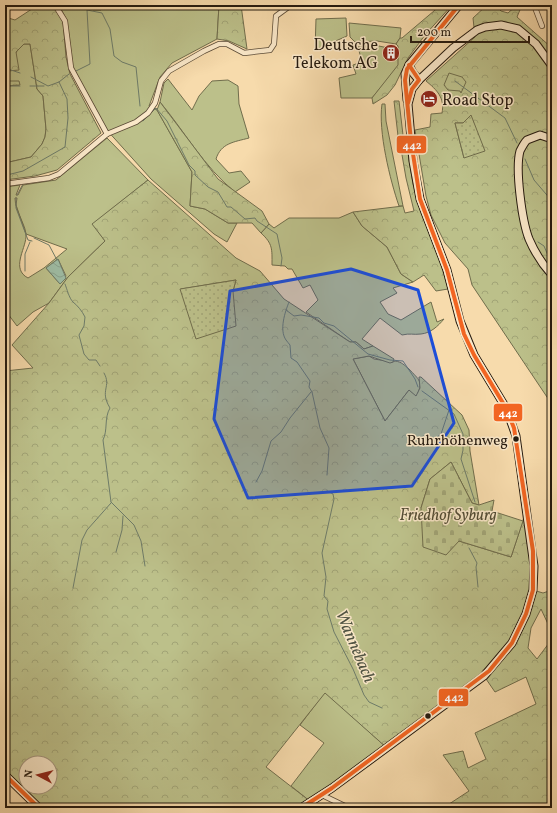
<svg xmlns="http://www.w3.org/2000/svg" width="557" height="813" viewBox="0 0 557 813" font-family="Vollkorn,serif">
  <defs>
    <pattern id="forest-crowns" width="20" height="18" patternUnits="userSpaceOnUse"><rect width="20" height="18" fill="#bcc08a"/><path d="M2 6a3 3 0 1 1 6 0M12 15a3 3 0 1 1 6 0" fill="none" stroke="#a1a476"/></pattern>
    <pattern id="wetland-marsh" width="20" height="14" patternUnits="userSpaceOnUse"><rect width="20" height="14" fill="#bcc08a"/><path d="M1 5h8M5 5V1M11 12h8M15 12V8" fill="none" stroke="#a1a476"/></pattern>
    <pattern id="cemetery-stones" width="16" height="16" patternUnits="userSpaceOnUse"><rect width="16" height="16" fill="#bcc08a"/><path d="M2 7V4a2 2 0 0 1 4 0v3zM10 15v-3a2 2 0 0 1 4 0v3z" fill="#a1a476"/></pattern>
    <pattern id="garden-dots" width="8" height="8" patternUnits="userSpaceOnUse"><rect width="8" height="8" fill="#bcc08a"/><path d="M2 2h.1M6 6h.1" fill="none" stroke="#a1a476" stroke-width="1.8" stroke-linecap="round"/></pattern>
    <pattern id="water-waves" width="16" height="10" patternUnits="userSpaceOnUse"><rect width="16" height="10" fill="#9ebca4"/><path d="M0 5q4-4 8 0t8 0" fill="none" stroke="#88a18c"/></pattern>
  </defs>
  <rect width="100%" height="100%" fill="#f7dbac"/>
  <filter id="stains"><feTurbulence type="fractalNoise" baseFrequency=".005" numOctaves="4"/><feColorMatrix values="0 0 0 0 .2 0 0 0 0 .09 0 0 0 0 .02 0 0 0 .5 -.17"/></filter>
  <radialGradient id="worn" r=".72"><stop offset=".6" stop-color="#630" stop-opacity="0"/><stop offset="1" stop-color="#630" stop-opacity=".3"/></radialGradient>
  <!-- grass -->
  <g fill="#bcc08a" stroke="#706d4c" fill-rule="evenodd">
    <path d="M64,5h29v5h8v-5h118l-2,34 -45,24 -12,14 -11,29 8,4 35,62 -2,34 15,3 23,14h9l-10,19 -13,-8 -63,-55 -46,-51 -35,-66 -3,-42 -6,-11z"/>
    <path d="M346,18l1,18 -32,14 1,-31z"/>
    <path d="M349,23l52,5 -1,10 -4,6 -19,-3 -22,1 -5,-5z"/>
    <path d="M24,44h6l7,45 6,7 3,33 -1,8 -3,7 -11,13 -26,6v-77l14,-1 -10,-4c-1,-13 4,-29 15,-37z"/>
    <path d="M374,45l24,5 1,15 -27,33h-31l-2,-20 17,-4 -3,-9 9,-3 -4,-15z"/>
    <path d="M168,79l24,31 7,-14 13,-15 16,-1 10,6 1,18 10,34c-15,4 -28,5 -33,21l13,14 12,-2 9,11 -15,10c-31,-25 -50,-60 -75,-90l4,-19z"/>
    <path d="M382,104h3l1,17 17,85h-4c-9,-26 -21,-75 -17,-102z"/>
    <path d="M107,138l41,42 -55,44 12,17 -37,36 -19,26 -16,9 -16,14 -12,-16v-123l15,-2 -4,10h2l5,-10 33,-5zM15,198h2l-1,7 10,29 41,15 -23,19 -16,10c-17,-9 -3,-28 -2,-41 1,-11 -11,-25 -11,-39zM58,259l8,17 -6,8 -14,-16z"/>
    <path d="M353,212l9,14 25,21 14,27 12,8 -20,6 4,5 -17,9 8,12 13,6 30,-18 6,20 7,-3c-6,7 -13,14 -23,15 -8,1 -11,-1 -19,1l-22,-17 -18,21 11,7 -9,3 -8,-7h-6l-44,-30 12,-12 -8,-15 -7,3 -11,-19h-4l-3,-3 -13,-1c0,-16 1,-21 -11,-32l8,-9 5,4 15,-10h50z"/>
    <path d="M369,356l5,3 19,3 2,-1c7,1 9,4 14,8 10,11 15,12 7,28l-7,-7 -24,31 -32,-62z"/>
    <path d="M325,692l62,56 -76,54 -20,-16 33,-43 -24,-18z"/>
  </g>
  <!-- forest -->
  <g fill="url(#forest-crowns)" stroke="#706d4c" fill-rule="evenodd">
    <path d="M38,5h14l11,16 3,36 4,17 31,59 -44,37 -22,6 -30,4v-17l26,-6 11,-13 3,-7 1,-8 -3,-33 -6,-7 -7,-45h-6l-8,8 3,18 -11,1 1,10h10l1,4 -15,1v-69l10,3z"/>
    <path d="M219,5h22l6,44 -18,-8 -12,-2z"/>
    <path d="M441,5h11l-27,30 -17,23 -13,27 -8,10 -14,9 -1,-6 26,-33v-19l-2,-2 4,-6h2z"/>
    <path d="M487,5h8l6,6 7,2 9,-8h5l-5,12 35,31v356l-3,-1v-3l-77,-115 -4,-16 -23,-26 -14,-28 -5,-19 -11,-66 15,-3 1,-13 11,-1c3,-15 -5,-23 -16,-32l49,-44 -2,-19zM471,116l-7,42 -9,-35h8z"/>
    <path d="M394,101h5l4,34 -5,1z"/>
    <path d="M160,102l58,77 44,32 7,13 -8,9 -9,-10h-24l-23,-14 -15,-3 2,-34 -35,-62z"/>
    <path d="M407,147l6,37 8,29 17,41 10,35 -12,2 -12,-16 -11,7 -12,-8 -14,-27 -25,-21 -9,-14 50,-6 2,7 9,-2 -8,-33 -5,-29z"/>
    <path d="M148,180l88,78 24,13 24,28 66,43h6l8,7 9,-3 21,13 -1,3 -3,1 -21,-7 -16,3 32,62 24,-31 7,6 4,-8 -1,-11h2l41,38 7,15 1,21 9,54 -7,-2 -21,-41 -21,17 -9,29 38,33 52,16 16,-49 6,82 10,3 9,-3v35l-4,-1 -7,-15 -10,19 -3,20 9,11 15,-20v169h-109l26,-17 -26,-36 20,-4 5,17 18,-9 -11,-26 61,-29 -10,-27 -31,15 -11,-16 -97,72 -62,-55 -59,74 45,35 -10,6h-262l-34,-33v-102l2,-2 -2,-2v-298l28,-3 -21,-23 37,-42 19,-26 37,-36 -13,-17zM236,280l-3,11 -52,-2zM26,763h24v24h-24z"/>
  </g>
  <!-- wetland -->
  <path fill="url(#wetland-marsh)" stroke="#706d4c" d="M449,73l13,4 4,5 -5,11 -1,-2 -12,-1 -4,-5z"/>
  <!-- cemetery -->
  <path fill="url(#cemetery-stones)" stroke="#706d4c" d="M451,462l21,41 7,2 15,-5 -2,11 31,10 -12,36 -52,-16 -13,14 -23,-8 -2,-39 9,-29z"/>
  <!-- garden -->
  <g fill="url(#garden-dots)" stroke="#706d4c">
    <path d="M471,115l14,36 -21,7 -9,-35h8z"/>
    <path d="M236,280l-3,11 3,35 -40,13 -16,-50z"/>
  </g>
  <!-- water -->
  <path fill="url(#water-waves)" stroke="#6e7b68" d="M58,259l8,19 -6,6 -14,-16z"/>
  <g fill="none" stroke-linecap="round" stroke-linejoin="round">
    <!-- stream -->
    <g stroke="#6e7b68" stroke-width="1">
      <path d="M87,5v5l15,3 8,16 4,27 8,6 14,5 4,39"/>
      <path d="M5,68l15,5"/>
      <path d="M76,71l14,-7 -3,-54"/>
      <path d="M31,77l17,9 11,-4 10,-8"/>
      <path d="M455,81l50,37 12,25"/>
      <path d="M5,86h15"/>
      <path d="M30,86h14"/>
      <path d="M483,105l4,1"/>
      <path d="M143,121l13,-13 11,13 22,44 6,6v4l13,12 10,5 9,15h4l14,12 10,-1 2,3 20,13 5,24 -1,8"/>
      <path d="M525,159l9,21 18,21"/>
      <path d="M5,171l2,7"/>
      <path d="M7,175l16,-4 42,-24 3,-29 -1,-19 -8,-17"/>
      <path d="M17,195l6,-11"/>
      <path d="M16,198v10l12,32 4,1"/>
      <path d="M34,238l15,7 8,15"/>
      <path d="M538,242l6,4 8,19"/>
      <path d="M25,271v-17l5,-12"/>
      <path d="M65,284c2,5 4,14 8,18 5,4 9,9 12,15l-1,9 -5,9 5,19 5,6h7l4,6"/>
      <path d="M289,302c-4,10 -10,28 -3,38 1,2 3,3 4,5l1,13 6,4 13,19 -1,6 3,5 8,36 9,20 -2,27"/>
      <path d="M286,310l8,6 7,-1 18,3 5,5 10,3 34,28 22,6 13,1 12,18 3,8"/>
      <path d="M104,373c8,14 -5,17 6,35 -6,10 -2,22 -7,32l8,62"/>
      <path d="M422,391l32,23 9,20v16l-2,9 14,43"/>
      <path d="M427,445l14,-11 8,-24"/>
      <path d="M256,482l6,-11 9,-30 10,-9 9,-14 21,-26"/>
      <path d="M327,491l6,3 1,5 -12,54 4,24 -2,19 4,5 -1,8 7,23 19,37 11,26 5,7 13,6"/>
      <path d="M111,502l23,23 7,16 4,25"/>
      <path d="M469,548l8,15 -1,4 2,20"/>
      <path d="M116,552l6,-22 1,-14"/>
      <path d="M73,588l9,-48 5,-10 24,-27"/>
    </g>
    <defs>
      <g id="street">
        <path d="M55,5l10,16 6,47 36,66"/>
        <path d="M534,5l8,21"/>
        <path d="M5,184l44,-6 10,-4 48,-40 29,-12 12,-9 7,-10 6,-22 8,-10 35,-20 15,-7h8l17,9 26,-3 4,-6 2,-28 15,-11"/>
        <path d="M322,795l27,13"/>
      </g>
      <g id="secondary">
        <path d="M409,65l4,8 6,7"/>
        <path d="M407,100l-2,-26 4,-9 50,-60"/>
        <path d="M552,139l-12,-4 -13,5c-3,3 -5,7 -7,11 -5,18 2,70 9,88 6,14 13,25 23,36"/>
        <path d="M301,808l31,-20 152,-112 28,-33 14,-29 7,-24 1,-24 -18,-130 -10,-28 -32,-53 -14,-34 -13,-51 -27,-71 -7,-38 -5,-57 4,-15 7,-9 34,-32 24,-18 8,-3 16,-2 17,4 18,15 16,22"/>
      </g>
      <path id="primary" d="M5,775l34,33"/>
    </defs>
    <!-- street casing -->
    <use href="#street" stroke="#5a4a36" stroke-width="6"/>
    <!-- secondary casing -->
    <use href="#secondary" stroke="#251a0f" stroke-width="9"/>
    <!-- primary casing -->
    <use href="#primary" stroke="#251a0f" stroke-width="9"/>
    <!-- street -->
    <use href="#street" stroke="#fae8c9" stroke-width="4.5"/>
    <!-- secondary -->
    <use href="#secondary" stroke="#fae8c9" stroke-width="7"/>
    <!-- primary -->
    <use href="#primary" stroke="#f7dbac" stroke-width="7"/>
    <defs>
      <g id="bus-1">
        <path d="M408,103l4,-14 7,-9 -10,-15"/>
        <path d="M5,775l34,33"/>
        <path d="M301,808l31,-20 157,-117 23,-28 14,-29 7,-24v-39l-19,-123 -8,-20 -32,-53 -10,-21 -17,-64 -27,-71 -9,-58 -6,-61 2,-11 52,-64"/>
      </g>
    </defs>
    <!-- bus-1 casing -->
    <use href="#bus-1" stroke="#fae8c9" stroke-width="7"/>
    <!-- bus-1 -->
    <use href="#bus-1" stroke="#f26522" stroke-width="4"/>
  </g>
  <!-- marked area -->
  <path fill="#1d4ed8" fill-opacity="0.2" stroke="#1d4ed8" stroke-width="3" stroke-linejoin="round" d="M351,269l67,21 36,133 -42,63 -164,12 -34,-79 16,-128z"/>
  <!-- icons -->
  <defs>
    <symbol id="building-disc" viewBox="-11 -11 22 22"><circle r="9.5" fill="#8f2418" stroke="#fae8c9"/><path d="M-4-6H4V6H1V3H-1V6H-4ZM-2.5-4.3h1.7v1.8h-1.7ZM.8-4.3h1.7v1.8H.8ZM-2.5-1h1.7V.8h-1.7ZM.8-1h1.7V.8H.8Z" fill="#fff"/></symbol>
    <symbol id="hotel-disc" viewBox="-11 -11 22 22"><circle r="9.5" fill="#8f2418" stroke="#fae8c9"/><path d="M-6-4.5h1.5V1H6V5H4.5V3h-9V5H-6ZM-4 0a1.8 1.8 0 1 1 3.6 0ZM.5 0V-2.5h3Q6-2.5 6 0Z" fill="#fff"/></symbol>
  </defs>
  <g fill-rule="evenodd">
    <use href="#building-disc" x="381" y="43" width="20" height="20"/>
    <use href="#hotel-disc" x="419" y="89" width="20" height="20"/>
  </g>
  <!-- markers -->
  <g fill="#251a0f" stroke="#fae8c9" stroke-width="1.5">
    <circle cx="516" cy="439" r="3.5"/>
    <circle cx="428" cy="716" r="3.5"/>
  </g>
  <g text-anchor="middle" stroke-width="3" stroke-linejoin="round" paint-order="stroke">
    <!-- bus labels -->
    <g font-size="15" fill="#251a0f" stroke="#fae8c9" text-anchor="end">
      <text x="508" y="445">Ruhrhöhenweg</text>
    </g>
    <!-- poi labels -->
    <g font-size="16" fill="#251a0f" stroke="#fae8c9" text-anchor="end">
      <text x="378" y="50">Deutsche<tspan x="378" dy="18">Telekom AG</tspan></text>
      <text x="442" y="105" text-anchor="start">Road Stop</text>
    </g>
    <!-- park labels -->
    <g font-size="16" font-style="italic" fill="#524c34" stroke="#fae8c9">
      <text x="448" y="520">Friedhof Syburg</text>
    </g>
    <!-- water labels -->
    <g font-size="17" font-style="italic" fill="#4f5343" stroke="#fae8c9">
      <text transform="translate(356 646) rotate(67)" y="6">Wannebach</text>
    </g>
  </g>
  <g stroke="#fae8c9" stroke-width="1.5">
    <rect x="396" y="135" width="31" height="19" rx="4" fill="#f26522"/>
    <rect x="493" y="403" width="30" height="19" rx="4" fill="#f26522"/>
    <rect x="438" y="688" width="31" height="19" rx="4" fill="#f26522"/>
  </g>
  <g font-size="11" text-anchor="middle" font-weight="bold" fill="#fff">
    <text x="412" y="149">442</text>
    <text x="508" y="417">442</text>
    <text x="454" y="701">442</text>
  </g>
  <!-- margin -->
  <rect width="557" height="813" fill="none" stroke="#f7dbac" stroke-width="20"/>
  <rect x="6" y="6" width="545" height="801" fill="none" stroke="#251a0f" stroke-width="2"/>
  <rect x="10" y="10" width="537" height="793" fill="none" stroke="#251a0f"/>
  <!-- north arrow -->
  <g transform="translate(38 775) rotate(277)"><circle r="19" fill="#fae8c9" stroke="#a5967f"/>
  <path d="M0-3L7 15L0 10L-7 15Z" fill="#8f2418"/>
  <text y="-6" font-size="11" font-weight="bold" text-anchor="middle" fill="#251a0f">N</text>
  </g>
  <!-- scale -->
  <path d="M411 36v6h118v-6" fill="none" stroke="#251a0f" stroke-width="2"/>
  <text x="417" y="36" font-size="12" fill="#251a0f" stroke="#fae8c9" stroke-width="3" paint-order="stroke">200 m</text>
  <rect width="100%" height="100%" filter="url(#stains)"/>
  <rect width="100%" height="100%" fill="url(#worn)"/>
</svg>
